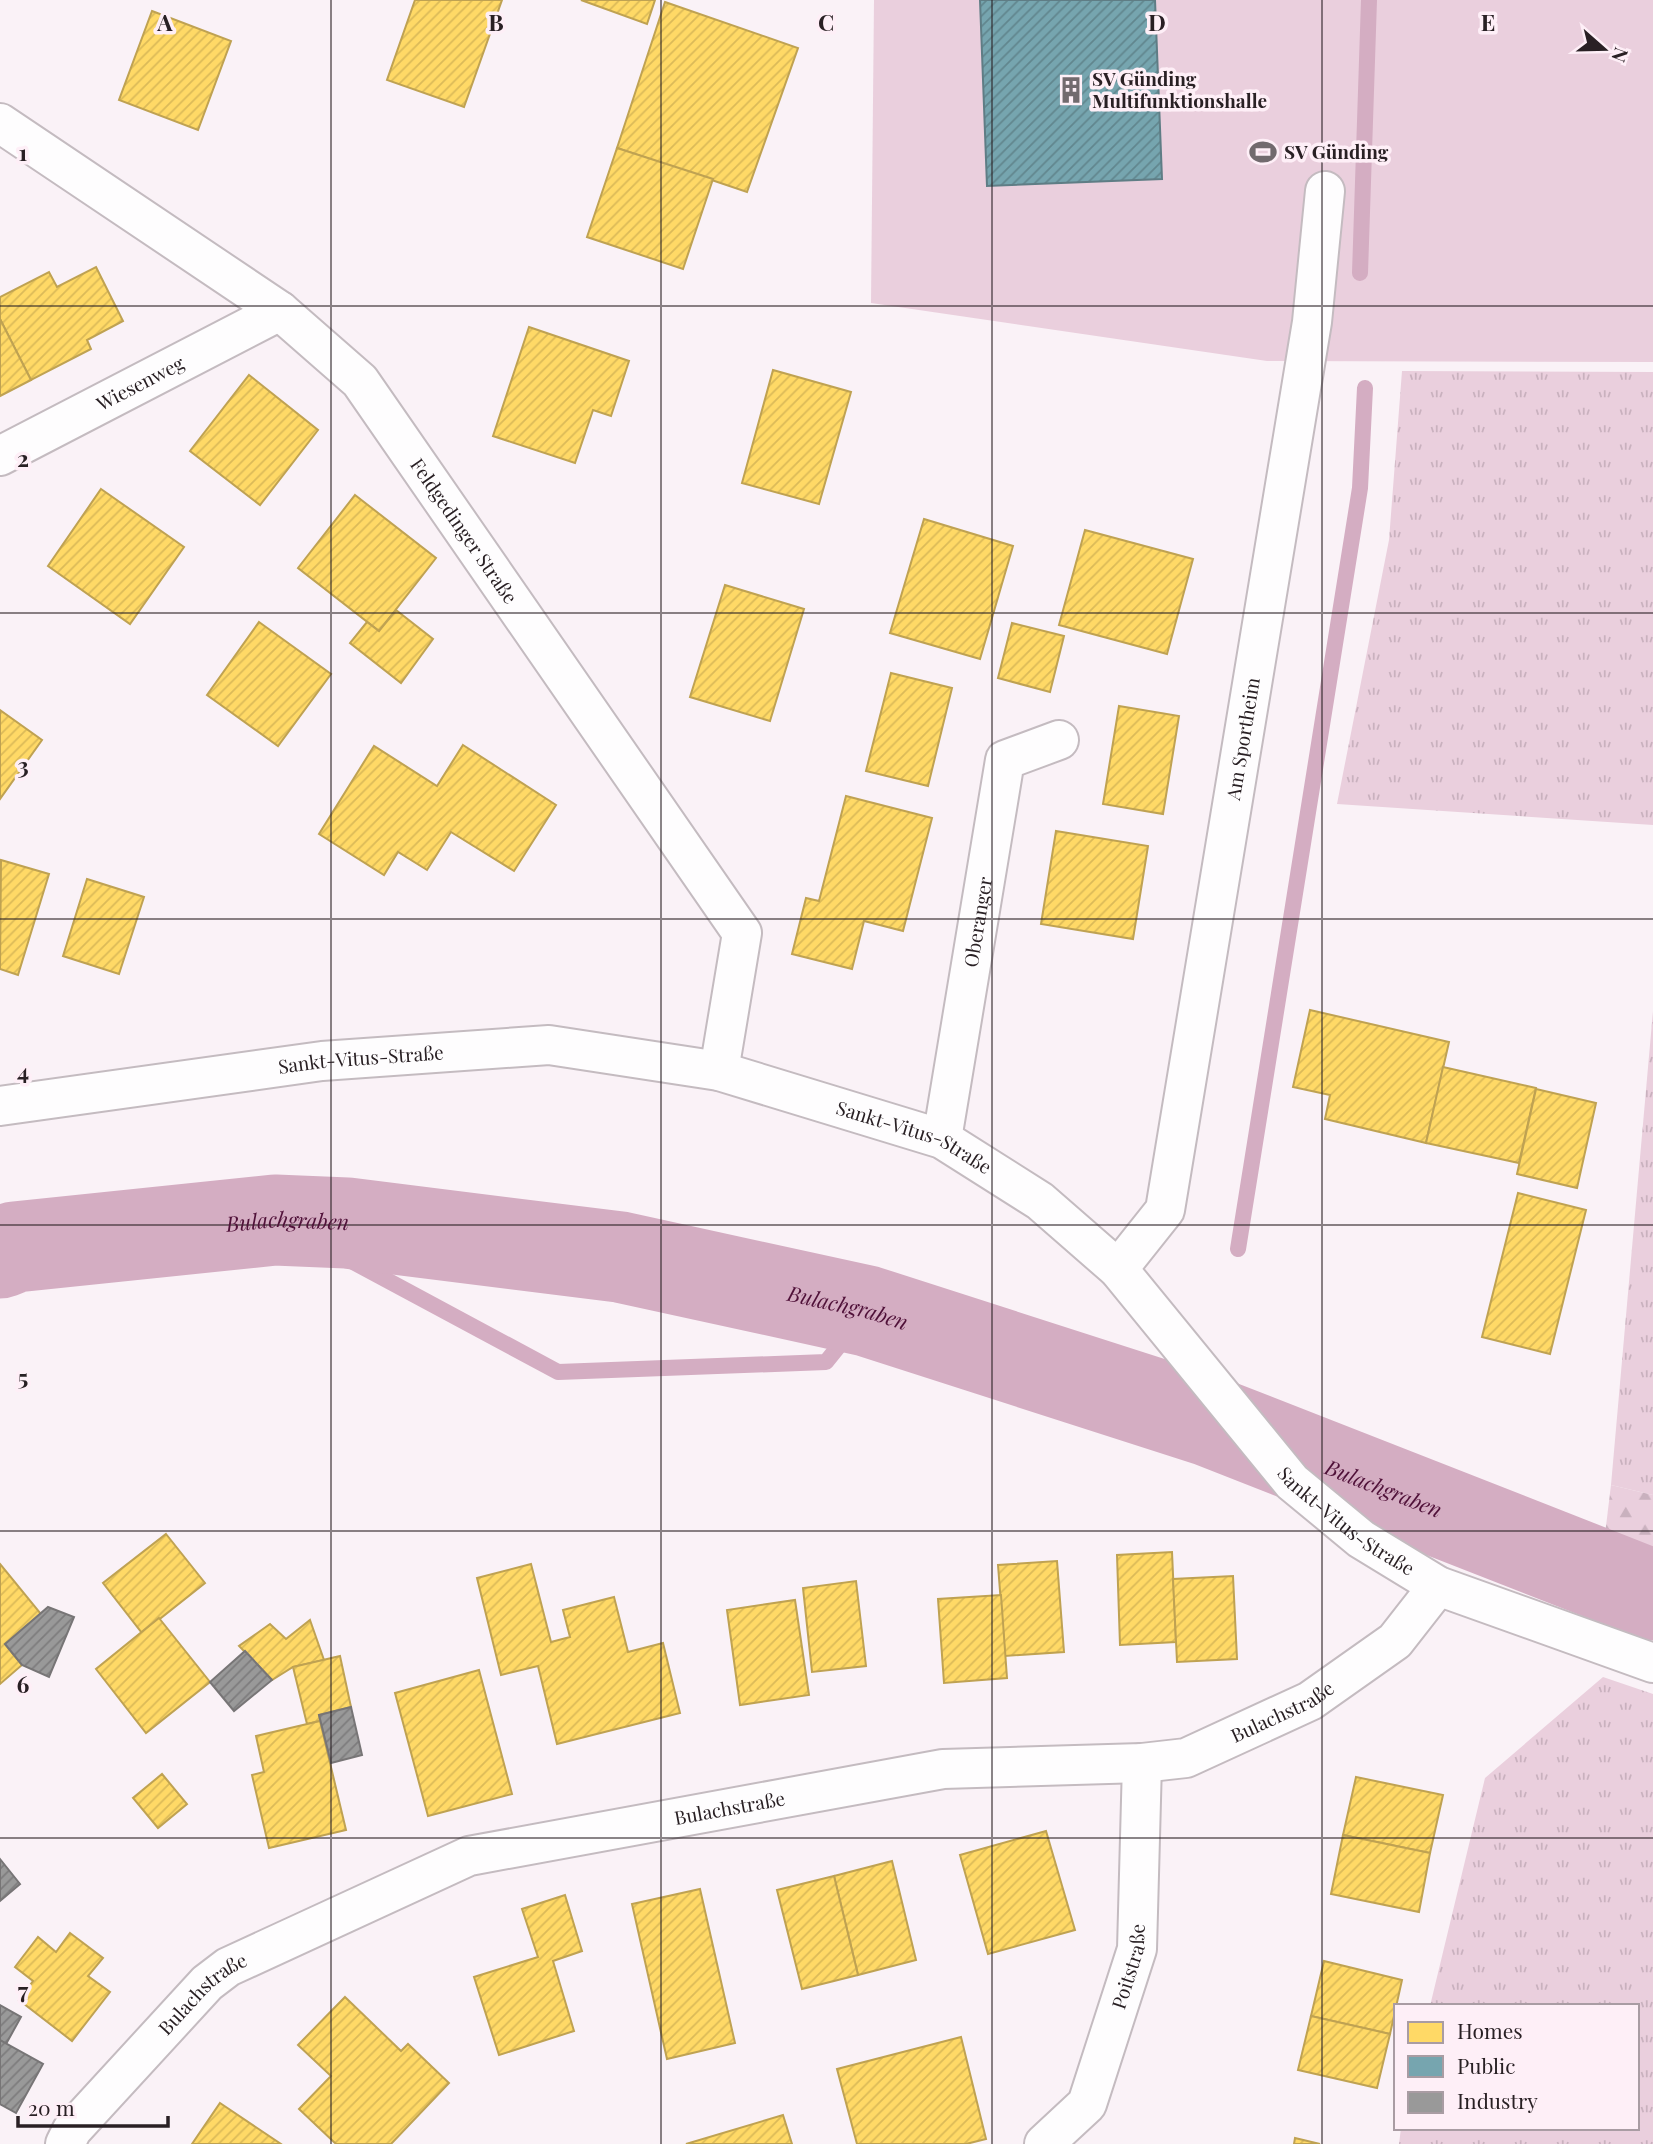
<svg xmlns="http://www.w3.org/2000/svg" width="1653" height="2144" viewBox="0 0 1653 2144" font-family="'Playfair Display',serif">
  <defs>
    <pattern id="grass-tufts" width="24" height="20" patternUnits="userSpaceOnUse" patternTransform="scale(1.75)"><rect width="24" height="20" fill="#eacfdd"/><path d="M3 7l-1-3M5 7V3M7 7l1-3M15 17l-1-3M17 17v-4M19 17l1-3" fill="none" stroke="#c9b1be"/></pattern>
    <pattern id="forest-firs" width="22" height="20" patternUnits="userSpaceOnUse" patternTransform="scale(1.75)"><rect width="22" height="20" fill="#eacfdd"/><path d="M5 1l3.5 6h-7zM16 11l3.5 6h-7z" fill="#c9b1be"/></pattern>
    <pattern id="homes-hatch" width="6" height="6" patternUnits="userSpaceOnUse" patternTransform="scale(1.75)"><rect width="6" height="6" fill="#ffd966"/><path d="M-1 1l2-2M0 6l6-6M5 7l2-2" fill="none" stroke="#dbba58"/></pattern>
    <pattern id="public-hatch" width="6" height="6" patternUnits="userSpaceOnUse" patternTransform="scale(1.75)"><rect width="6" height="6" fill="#76a5af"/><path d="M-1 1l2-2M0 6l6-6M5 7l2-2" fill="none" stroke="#61868e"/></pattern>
    <pattern id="industry-hatch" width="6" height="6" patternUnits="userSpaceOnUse" patternTransform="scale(1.75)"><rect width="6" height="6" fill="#999"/><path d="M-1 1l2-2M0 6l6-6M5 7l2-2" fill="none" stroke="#7d7c7d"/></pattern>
  </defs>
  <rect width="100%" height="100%" fill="#faf2f7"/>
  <!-- grass -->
  <g fill="url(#grass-tufts)">
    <path d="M1402,371l251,1v453l-316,-21 52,-264z"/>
    <path d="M1653,1011v484l-42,-10z"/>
    <path d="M1598,1592l55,17v28l-53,-16z"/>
    <path d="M1603,1677l50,17v450h-254l2,-16h236v-122h-207l55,-228z"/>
  </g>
  <!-- forest -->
  <path fill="url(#forest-firs)" d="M1611,1485l42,10v114l-55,-17z"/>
  <!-- pitch -->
  <path fill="#eacfdd" d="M874,0h779v362l-386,-1 -396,-58z"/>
  <!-- homes -->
  <g fill="url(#homes-hatch)" stroke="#bfa252" stroke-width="2">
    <path d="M415,0h87l-38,107 -77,-27z"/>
    <path d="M581,0h74l-8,24z"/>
    <path d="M665,2l133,46 -51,144 -130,-44z"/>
    <path d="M152,11l79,30 -33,89 -79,-30z"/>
    <path d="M617,148l96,31 -30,90 -96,-32z"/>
    <path d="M96,267l27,54 -36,19 4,9 -60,31 -31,-61v-22l49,-25 8,15z"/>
    <path d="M0,319l31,61 -31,16z"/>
    <path d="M529,327l100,34 -18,55 -18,-6 -18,53 -82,-27z"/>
    <path d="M773,370l78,22 -32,112 -77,-21z"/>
    <path d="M249,375l69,55 -58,75 -70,-54z"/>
    <path d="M101,489l83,58 -54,77 -82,-58z"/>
    <path d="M355,495l81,63 -57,73 -81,-63z"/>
    <path d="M924,519l89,27 -33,113 -90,-26z"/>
    <path d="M1085,530l108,29 -26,95 -108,-29z"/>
    <path d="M725,585l79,24 -34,112 -80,-24z"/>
    <path d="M396,610l37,29 -32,44 -51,-40 17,-21 12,9z"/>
    <path d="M259,622l72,52 -53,72 -71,-51z"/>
    <path d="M1012,623l52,13 -14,56 -52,-14z"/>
    <path d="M891,673l61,15 -24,98 -62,-15z"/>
    <path d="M1119,706l60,10 -16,98 -60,-10z"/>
    <path d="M0,710l42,30 -42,59z"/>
    <path d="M463,745l93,60 -42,66 -63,-39 -24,38 -29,-18 -14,23 -65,-41 55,-88 63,40z"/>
    <path d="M846,796l86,22 -29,113 -39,-10 -12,48 -60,-15 14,-56 13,3z"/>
    <path d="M1056,831l92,15 -15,93 -92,-15z"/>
    <path d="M1,860l48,14 -31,101 -18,-6z"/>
    <path d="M87,879l57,18 -25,77 -56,-18z"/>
    <path d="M1310,1010l139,32 -23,101 -101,-24 5,-24 -37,-8z"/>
    <path d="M1443,1067l93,21 -17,75 -93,-20z"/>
    <path d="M1536,1089l60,14 -19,85 -60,-14z"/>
    <path d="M1518,1193l68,17 -36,144 -68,-17z"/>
    <path d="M166,1534l39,49 -63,50 -39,-50z"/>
    <path d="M1172,1552l4,90 -56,3 -3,-90z"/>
    <path d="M1057,1561l7,91 -59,4 -7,-91z"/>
    <path d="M0,1564l41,50 -36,30 17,21 -22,19z"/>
    <path d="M531,1564l20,78 19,-5 -7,-27 51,-13 14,55 35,-9 17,70 -123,31 -19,-78 -37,9 -24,-97z"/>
    <path d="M1233,1576l4,83 -60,3 -4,-83z"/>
    <path d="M856,1581l10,85 -54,6 -9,-84z"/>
    <path d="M1001,1595l6,83 -63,5 -6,-84z"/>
    <path d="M795,1600l14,95 -69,10 -13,-95z"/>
    <path d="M159,1618l51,64 -64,51 -50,-64z"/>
    <path d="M310,1620l14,40 -31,7 -21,13 -33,-34 31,-22 16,15z"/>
    <path d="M340,1656l11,51 -32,8 1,6 -13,3 -14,-57z"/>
    <path d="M479,1670l33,124 -84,22 -33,-123z"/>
    <path d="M320,1721l26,109 -77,18 -17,-73 12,-3 -8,-36z"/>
    <path d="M162,1774l25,30 -29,24 -25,-30z"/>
    <path d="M1356,1777l87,18 -13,58 -87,-18z"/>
    <path d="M1046,1831l29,99 -87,24 -28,-99z"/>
    <path d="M1343,1835l87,18 -11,59 -88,-18z"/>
    <path d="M892,1861l24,99 -58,15 -24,-99z"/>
    <path d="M834,1876l24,99 -56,14 -25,-99z"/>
    <path d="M700,1889l35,154 -68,16 -35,-155z"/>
    <path d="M565,1895l17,56 -29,10 21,70 -75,24 -25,-78 64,-20 -16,-48z"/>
    <path d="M70,1933l33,25 -15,18 22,16 -38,49 -53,-41 14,-19 -18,-14 23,-30 18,15z"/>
    <path d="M1324,1961l78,19 -12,54 -79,-18z"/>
    <path d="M345,1997l56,54 7,-7 41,39 -58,61h-55l-37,-35 32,-33 -33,-31z"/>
    <path d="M1311,2016l79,18 -13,54 -79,-18z"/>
    <path d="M961,2037l25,102 -20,5h-109l-20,-75z"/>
    <path d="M220,2103l61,41h-89z"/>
    <path d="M783,2115l9,29h-106z"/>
    <path d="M1295,2138l25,6h-26z"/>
  </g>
  <!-- public -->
  <path fill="url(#public-hatch)" stroke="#5f7d85" stroke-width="2" d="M980,0h175l7,179 -175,7z"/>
  <!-- industry -->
  <g fill="url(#industry-hatch)" stroke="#777576" stroke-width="2">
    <path d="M48,1607l26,10 -25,60 -27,-12 -17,-21z"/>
    <path d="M245,1651l27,29 -38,31 -24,-29z"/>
    <path d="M351,1707l11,48 -31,8 -12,-48z"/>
    <path d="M0,1859l20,25 -20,17z"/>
    <path d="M0,2005l21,12 -15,27 -6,-4z"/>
    <path d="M0,2040l43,24 -27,49 -16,-9z"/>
  </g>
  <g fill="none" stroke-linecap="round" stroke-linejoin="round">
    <!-- stream -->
    <g stroke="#d4adc2" stroke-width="16">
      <path d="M1360,273l9,-273"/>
      <path d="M275,1220l283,152 268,-10 41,-51"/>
      <path d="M1238,1249l122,-761 5,-100"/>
    </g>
    <!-- river -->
    <path stroke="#d4adc2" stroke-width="91" id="s1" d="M0,1253l15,-6 260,-27 72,3 273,34 247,54 342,110 444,174"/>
    <defs>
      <g id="street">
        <path id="s2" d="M0,123l280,188 80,70 382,552 -23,138"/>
        <path id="s3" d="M0,456l280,-145"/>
        <path id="s4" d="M0,1106l322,-45 227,-16 170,26 223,68 98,62 78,68 174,213 69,57 77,47 215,77"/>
        <path id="s5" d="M942,1139l63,-379 54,-20"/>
        <path id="s6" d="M1118,1269l47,-59 147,-888 13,-131"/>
        <path id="s7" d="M65,2144l7,-14 135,-147 21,-16 241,-111 474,-87 199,-6 44,-5 124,-57 85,-60 43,-55"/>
        <path id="s8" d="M1044,2144l43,-40 50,-155 5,-186"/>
      </g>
    </defs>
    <!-- street casing -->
    <use href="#street" stroke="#c4bbc0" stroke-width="42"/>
    <!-- street -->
    <use href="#street" stroke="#fefdfe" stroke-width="38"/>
  </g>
  <!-- grid -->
  <path fill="none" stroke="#292024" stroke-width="2" stroke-opacity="0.55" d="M331,0v2144M661,0v2144M992,0v2144M1322,0v2144M0,306h1653M0,613h1653M0,919h1653M0,1225h1653M0,1531h1653M0,1838h1653"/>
  <!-- icons -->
  <defs>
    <symbol id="building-bare" viewBox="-9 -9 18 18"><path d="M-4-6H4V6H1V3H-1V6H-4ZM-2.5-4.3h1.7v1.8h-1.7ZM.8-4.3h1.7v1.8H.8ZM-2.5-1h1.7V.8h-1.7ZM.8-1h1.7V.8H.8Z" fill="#726a6e" stroke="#feeff7" stroke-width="2.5" paint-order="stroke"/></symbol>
    <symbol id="stadium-bare" viewBox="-9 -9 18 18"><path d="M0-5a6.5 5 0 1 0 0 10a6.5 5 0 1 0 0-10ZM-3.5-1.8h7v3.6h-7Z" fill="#726a6e" stroke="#feeff7" stroke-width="2.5" paint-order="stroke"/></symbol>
  </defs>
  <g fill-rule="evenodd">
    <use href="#building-bare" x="1052" y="71" width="38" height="38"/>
    <use href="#stadium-bare" x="1244" y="133" width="38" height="38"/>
  </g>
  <g text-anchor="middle" stroke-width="7" stroke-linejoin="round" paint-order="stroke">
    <!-- poi labels -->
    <g font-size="19" font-weight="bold" fill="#292024" stroke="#feeff7" text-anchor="start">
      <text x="1092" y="86">SV Günding<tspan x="1092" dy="22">Multifunktionshalle</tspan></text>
      <text x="1284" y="159">SV Günding</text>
    </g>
    <!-- street labels -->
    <g font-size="19" fill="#292024" stroke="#feeff7">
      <text dy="7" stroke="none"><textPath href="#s3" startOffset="158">Wiesenweg</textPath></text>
      <text dy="7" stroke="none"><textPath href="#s2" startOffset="626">Feldgedinger Straße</textPath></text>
      <text dy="7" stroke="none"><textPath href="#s6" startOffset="553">Am Sportheim</textPath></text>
      <text dy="7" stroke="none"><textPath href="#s5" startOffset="220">Oberanger</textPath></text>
      <text dy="7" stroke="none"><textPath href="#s4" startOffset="364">Sankt-Vitus-Straße</textPath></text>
      <text dy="7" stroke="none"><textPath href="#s4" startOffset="931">Sankt-Vitus-Straße</textPath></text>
      <text dy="7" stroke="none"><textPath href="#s4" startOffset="1519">Sankt-Vitus-Straße</textPath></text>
      <text dy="7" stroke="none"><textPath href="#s7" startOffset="1339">Bulachstraße</textPath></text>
      <text dy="7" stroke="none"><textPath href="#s7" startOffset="772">Bulachstraße</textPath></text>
      <text dy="7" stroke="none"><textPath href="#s8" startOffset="203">Poitstraße</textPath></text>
      <text dy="7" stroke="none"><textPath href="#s7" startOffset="205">Bulachstraße</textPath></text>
    </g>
    <!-- water labels -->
    <g font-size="21" font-style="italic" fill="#501139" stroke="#feeff7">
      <text dy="7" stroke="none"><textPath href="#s1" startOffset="290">Bulachgraben</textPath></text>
      <text dy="7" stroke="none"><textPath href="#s1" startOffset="858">Bulachgraben</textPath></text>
      <text dy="7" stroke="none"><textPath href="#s1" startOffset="1424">Bulachgraben</textPath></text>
    </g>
  </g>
  <g font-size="23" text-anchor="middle" font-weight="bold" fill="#292024" stroke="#feeff7" stroke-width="7" stroke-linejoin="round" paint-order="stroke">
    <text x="165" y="31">A</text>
    <text x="496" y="31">B</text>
    <text x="826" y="31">C</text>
    <text x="1157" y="31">D</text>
    <text x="1488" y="31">E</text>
    <text x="23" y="161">1</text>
    <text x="23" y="467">2</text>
    <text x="23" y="774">3</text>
    <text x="23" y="1080">4</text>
    <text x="23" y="1386">5</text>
    <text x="23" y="1693">6</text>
    <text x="23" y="1999">7</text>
  </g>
  <!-- legend -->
  <rect x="1394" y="2004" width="245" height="126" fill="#feeff7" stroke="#a99ca3" stroke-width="2"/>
  <rect x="1408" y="2022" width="35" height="21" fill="#ffd966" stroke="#a99ca3" stroke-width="2"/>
  <text x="1457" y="2039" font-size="21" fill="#292024">Homes</text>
  <rect x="1408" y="2056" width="35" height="21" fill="#76a5af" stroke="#a99ca3" stroke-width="2"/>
  <text x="1457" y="2074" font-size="21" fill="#292024">Public</text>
  <rect x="1408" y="2092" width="35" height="21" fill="#999999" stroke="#a99ca3" stroke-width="2"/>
  <text x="1457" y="2109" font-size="21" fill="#292024">Industry</text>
  <!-- north arrow -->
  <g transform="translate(1604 49) rotate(110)" stroke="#feeff7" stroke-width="5" paint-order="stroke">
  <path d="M0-5L12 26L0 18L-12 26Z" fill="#292024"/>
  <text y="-10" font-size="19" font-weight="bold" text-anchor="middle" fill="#292024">N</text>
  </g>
  <!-- scale -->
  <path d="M18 2116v10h150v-10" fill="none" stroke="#292024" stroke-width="3.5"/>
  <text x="28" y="2116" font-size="21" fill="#292024" stroke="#feeff7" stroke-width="5" paint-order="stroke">20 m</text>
</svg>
